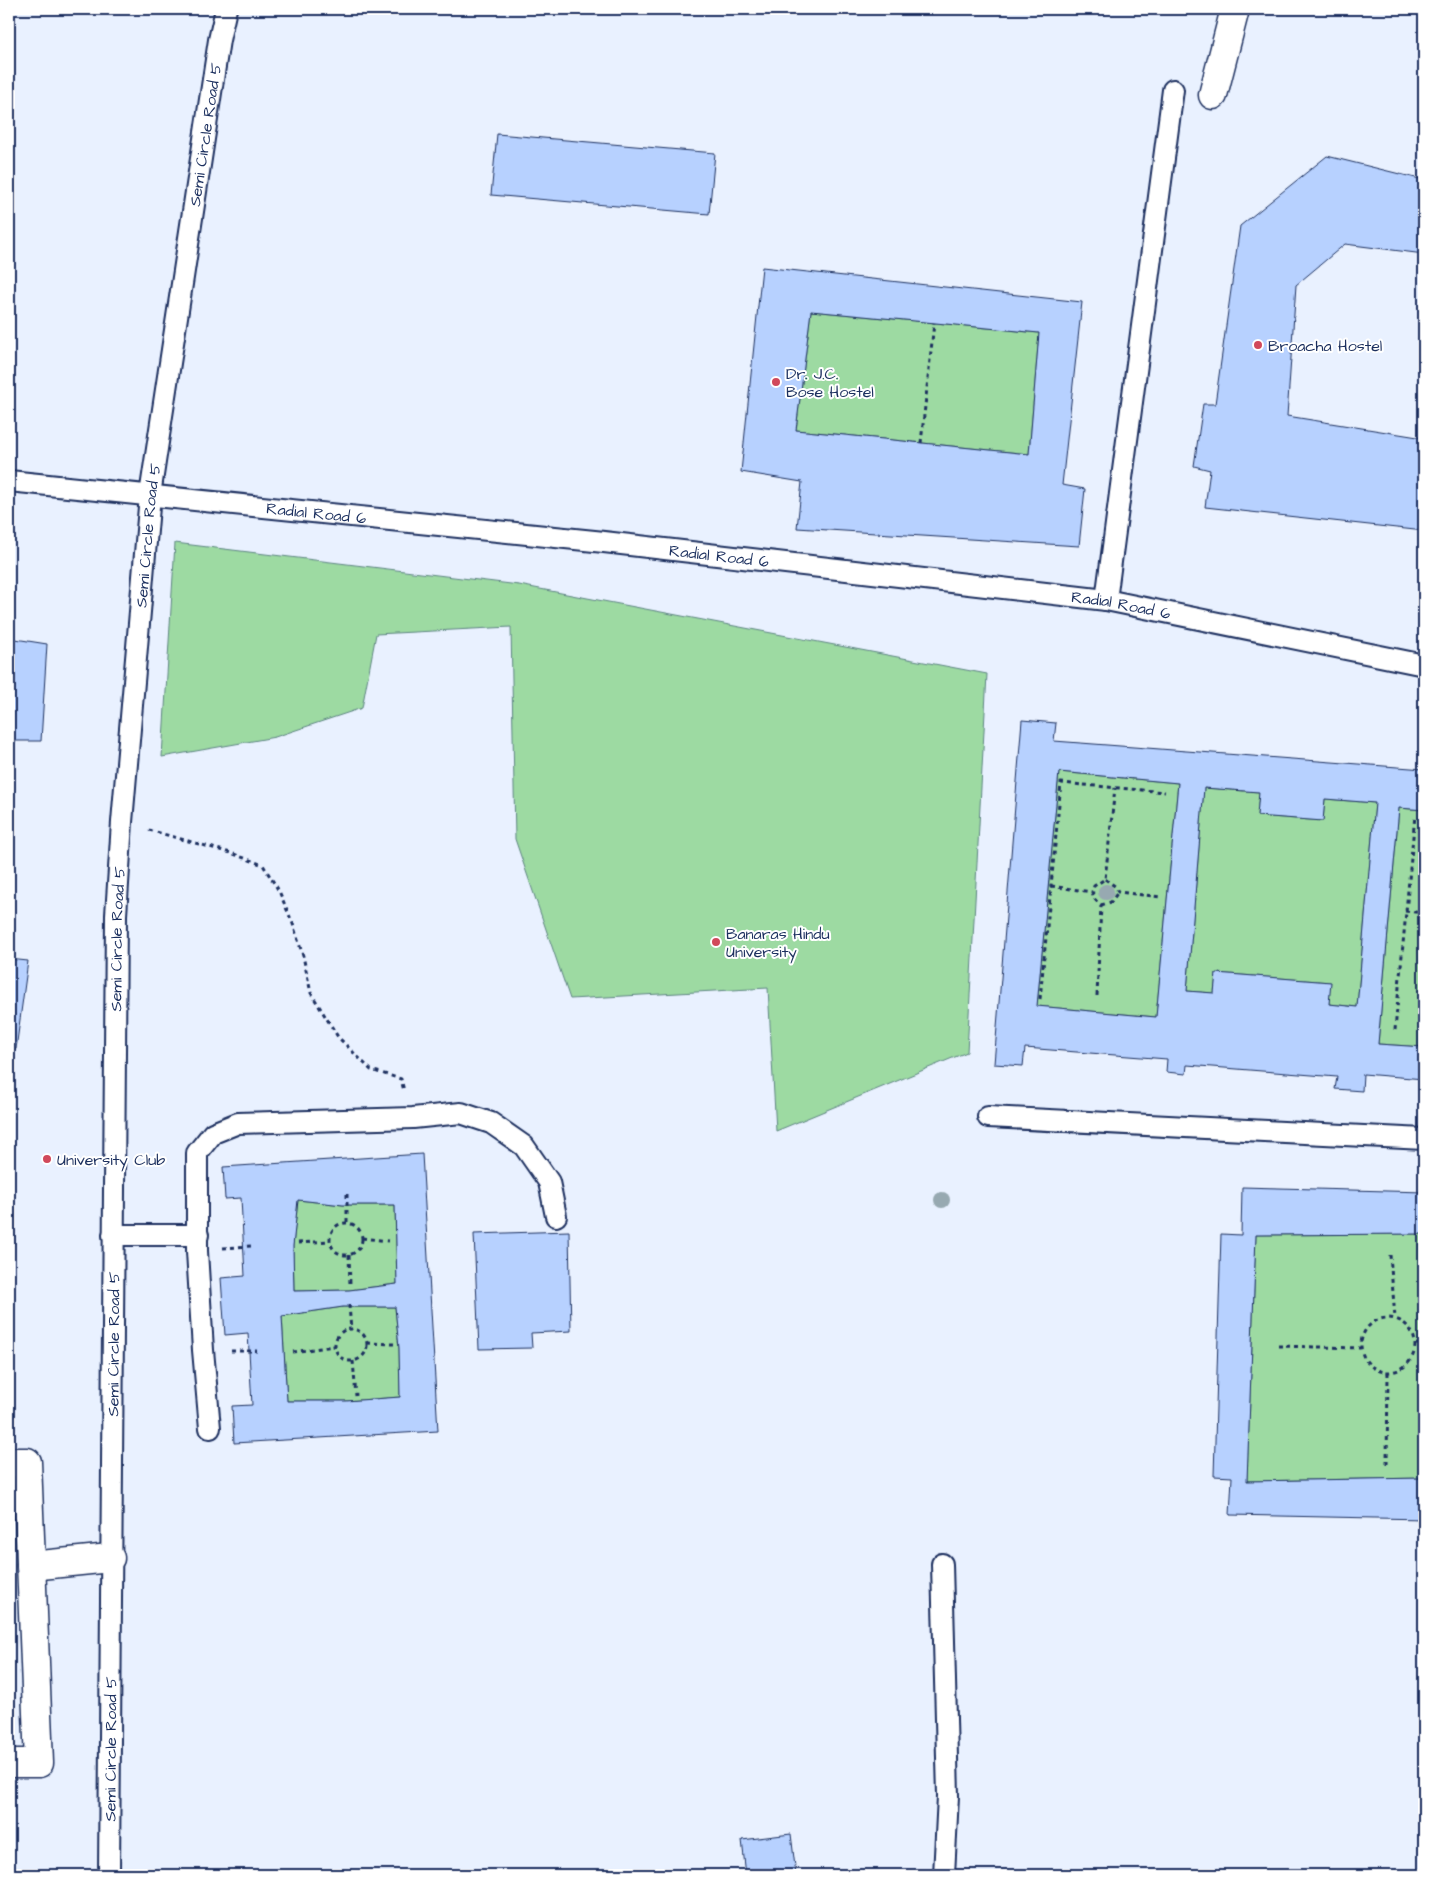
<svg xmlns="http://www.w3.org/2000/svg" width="1433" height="1884" viewBox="0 0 1433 1884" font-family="'Architects Daughter',sans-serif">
  <rect width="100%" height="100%" fill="#fff"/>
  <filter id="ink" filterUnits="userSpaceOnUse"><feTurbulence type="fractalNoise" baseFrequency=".02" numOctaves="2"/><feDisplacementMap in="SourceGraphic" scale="10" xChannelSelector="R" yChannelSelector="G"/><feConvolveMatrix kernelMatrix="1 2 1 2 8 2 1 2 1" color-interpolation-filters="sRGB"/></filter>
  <g filter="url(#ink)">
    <!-- built -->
    <rect fill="#e9f1ff" x="9" y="9" width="1415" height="1866"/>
    <!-- green -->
    <g fill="#9ddaa2" stroke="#5c8480">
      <path d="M811,311l228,22 -10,121 -233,-24z"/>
      <path d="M175,543l344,42 468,89 -20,378 -191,79 -8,-143 -198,11 -55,-160 -4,-212 -135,7 -14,74 -87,29 -113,20z"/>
      <path d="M1059,772l119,11 -22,234 -119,-11z"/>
      <path d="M1204,788l55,4 -2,24 66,5 2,-22 50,4 -18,204 -28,-3 1,-22 -114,-9 -2,20 -27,-2z"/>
      <path d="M1399,808l25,2v237l-46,-3z"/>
      <path d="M298,1200l45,5h52l2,79 -48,6 -55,1 -1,-45z"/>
      <path d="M1424,1234v244l-177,3 9,-246z"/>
      <path d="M343,1307h52l4,41 1,49 -54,4h-59l-5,-85z"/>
    </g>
    <!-- building -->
    <g fill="#b7d1ff" stroke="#1b2f5e" fill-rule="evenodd">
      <path d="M497,134l218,19 -6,61 -218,-19z"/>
      <path d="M1327,156l97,24v74l-79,-10 -49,41 -9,131 137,22v93l-219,-24 5,-37 -16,-4 9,-62h12l25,-178z"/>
      <path d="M762,267l320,35 -20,183 23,4 -6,57 -282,-18 5,-46 -61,-10zM811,311l228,22 -10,121 -233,-24z"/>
      <path d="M9,638l38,6 -6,97h-32z"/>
      <path d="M1022,720l34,3 -2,18 370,28v41l-25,-2 -21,236 46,3v32l-61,-5 -1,17 -27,-2 2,-12 -150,-12 -1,9 -20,-2 1,-13 -142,-11 -2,18 -29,-2zM1059,772l119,11 -22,234 -119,-11zM1204,788l55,4 -2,24 66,5 2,-22 50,4 -18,204 -28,-3 2,-22 -115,-9 -2,20 -27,-2z"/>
      <path d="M9,959l19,2 -12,88h-7z"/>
      <path d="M422,1154l16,277 -204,12 -2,-37 20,-1 -4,-72 -23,2 -4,-57 24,-2 -4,-78 -16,1 -2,-32zM298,1200l45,5h52l2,79 -48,6 -55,1 -1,-45zM343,1307h52l4,41 1,49 -54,4h-59l-5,-85z"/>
      <path d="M1242,1187l182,5v42l-168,1 -9,246 177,-3v41l-194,-4 2,-38 -18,-1 7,-242 20,1z"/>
      <path d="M569,1231l2,100 -40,2 1,15 -53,1 -5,-115z"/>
      <path d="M791,1834l5,41h-50l-4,-35z"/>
    </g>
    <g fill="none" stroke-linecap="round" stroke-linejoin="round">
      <defs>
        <g id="service">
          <path id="s1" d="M9,481l595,61 502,58 318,65"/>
          <path d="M1106,600l67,-510"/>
          <path d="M988,1117l436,22"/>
          <path d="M113,1235h85"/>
          <path d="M210,1428l-7,-78 -6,-99v-98l16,-20 25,-10 175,-5 48,-5 30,10 33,23 25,36 7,34"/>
          <path d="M942,1564l6,232 -4,79"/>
          <path id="s2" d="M109,1875l7,-960 6,-93 28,-327 69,-455 7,-31"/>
        </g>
        <g id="minor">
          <path d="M1213,95l22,-86"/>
          <path d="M9,1462h18l12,301h-30"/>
          <path d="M31,1566l79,-8"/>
        </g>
      </defs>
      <!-- service casing -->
      <use href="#service" stroke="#1b2f5e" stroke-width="24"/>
      <!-- minor casing -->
      <use href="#minor" stroke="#1b2f5e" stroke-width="31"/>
      <!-- path -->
      <g stroke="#1b2f5e" stroke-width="3" stroke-dasharray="4 4" stroke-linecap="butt">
        <path d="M921,443l13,-120"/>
        <path d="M149,830l82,23 32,12 16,26 14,33 10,32 8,37 27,44 33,33 30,9 3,12"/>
        <path d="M1105,879l11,8 2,5 43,5"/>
        <path d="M1051,886l41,6"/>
        <path d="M1101,905l10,-3 7,-10"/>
        <path d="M1405,911l19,2"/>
        <path d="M1097,996l4,-91c-8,-6 -10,-10 -7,-19l11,-7 10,-91"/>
        <path d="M1040,999l21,-216 104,9"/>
        <path d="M1395,1030l20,-215"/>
        <path d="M347,1194v29"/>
        <circle cx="346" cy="1239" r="16"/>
        <path d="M362,1238l26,3"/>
        <path d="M298,1243l31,-2"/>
        <path d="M223,1248l28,-2"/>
        <path d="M349,1255l1,30"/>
        <path d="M1390,1255l5,63"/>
        <path d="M349,1305l2,25"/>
        <circle cx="1388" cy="1345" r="27"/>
        <circle cx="351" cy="1345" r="16"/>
        <path d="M367,1343l27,1"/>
        <path d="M1416,1344h8"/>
        <path d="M1278,1346l82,2"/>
        <path d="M231,1351h26"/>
        <path d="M293,1352l41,-6"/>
        <path d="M353,1361l3,35"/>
        <path d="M1387,1464l1,-91"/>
      </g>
      <!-- service -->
      <use href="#service" stroke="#fff" stroke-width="20"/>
      <!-- minor -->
      <use href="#minor" stroke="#fff" stroke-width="28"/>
    </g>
    <!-- trees -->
    <g fill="#97a9b1">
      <circle cx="1106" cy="892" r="8"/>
      <circle cx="942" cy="1200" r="8"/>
    </g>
  </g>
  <!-- markers -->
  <g fill="#d1495b" stroke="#fff" stroke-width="2">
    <circle cx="1258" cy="345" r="5"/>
    <circle cx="776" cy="382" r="5"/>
    <circle cx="716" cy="942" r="5"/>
    <circle cx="47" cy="1159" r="5"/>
  </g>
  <g text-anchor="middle" stroke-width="4" stroke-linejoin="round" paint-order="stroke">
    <!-- street labels -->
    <g font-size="16" fill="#1b2f5e" stroke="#fff">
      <text dy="6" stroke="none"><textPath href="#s2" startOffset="1746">Semi Circle Road 5</textPath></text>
      <text dy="6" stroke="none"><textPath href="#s1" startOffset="309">Radial Road 6</textPath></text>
      <text dy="6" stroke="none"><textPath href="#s2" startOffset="1341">Semi Circle Road 5</textPath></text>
      <text dy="6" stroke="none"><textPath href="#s1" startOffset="714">Radial Road 6</textPath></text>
      <text dy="6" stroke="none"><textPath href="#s1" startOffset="1119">Radial Road 6</textPath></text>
      <text dy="6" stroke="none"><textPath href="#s2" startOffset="936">Semi Circle Road 5</textPath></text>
      <text dy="6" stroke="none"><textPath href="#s2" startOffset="531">Semi Circle Road 5</textPath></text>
      <text dy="6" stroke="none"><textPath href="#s2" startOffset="126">Semi Circle Road 5</textPath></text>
    </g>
    <!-- poi labels -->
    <g font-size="16" fill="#1b2f5e" stroke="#fff" text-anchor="start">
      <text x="1268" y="351">Broacha Hostel</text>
      <text x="786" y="379">Dr. J.C.<tspan x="786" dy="18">Bose Hostel</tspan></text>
      <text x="726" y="939">Banaras Hindu<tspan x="726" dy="18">University</tspan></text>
      <text x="57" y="1165">University Club</text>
    </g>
  </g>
  <!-- margin -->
  <rect width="1433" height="1884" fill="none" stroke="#fff" stroke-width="30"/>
  <rect x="15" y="15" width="1403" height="1854" fill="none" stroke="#1b2f5e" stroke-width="2" filter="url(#ink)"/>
</svg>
